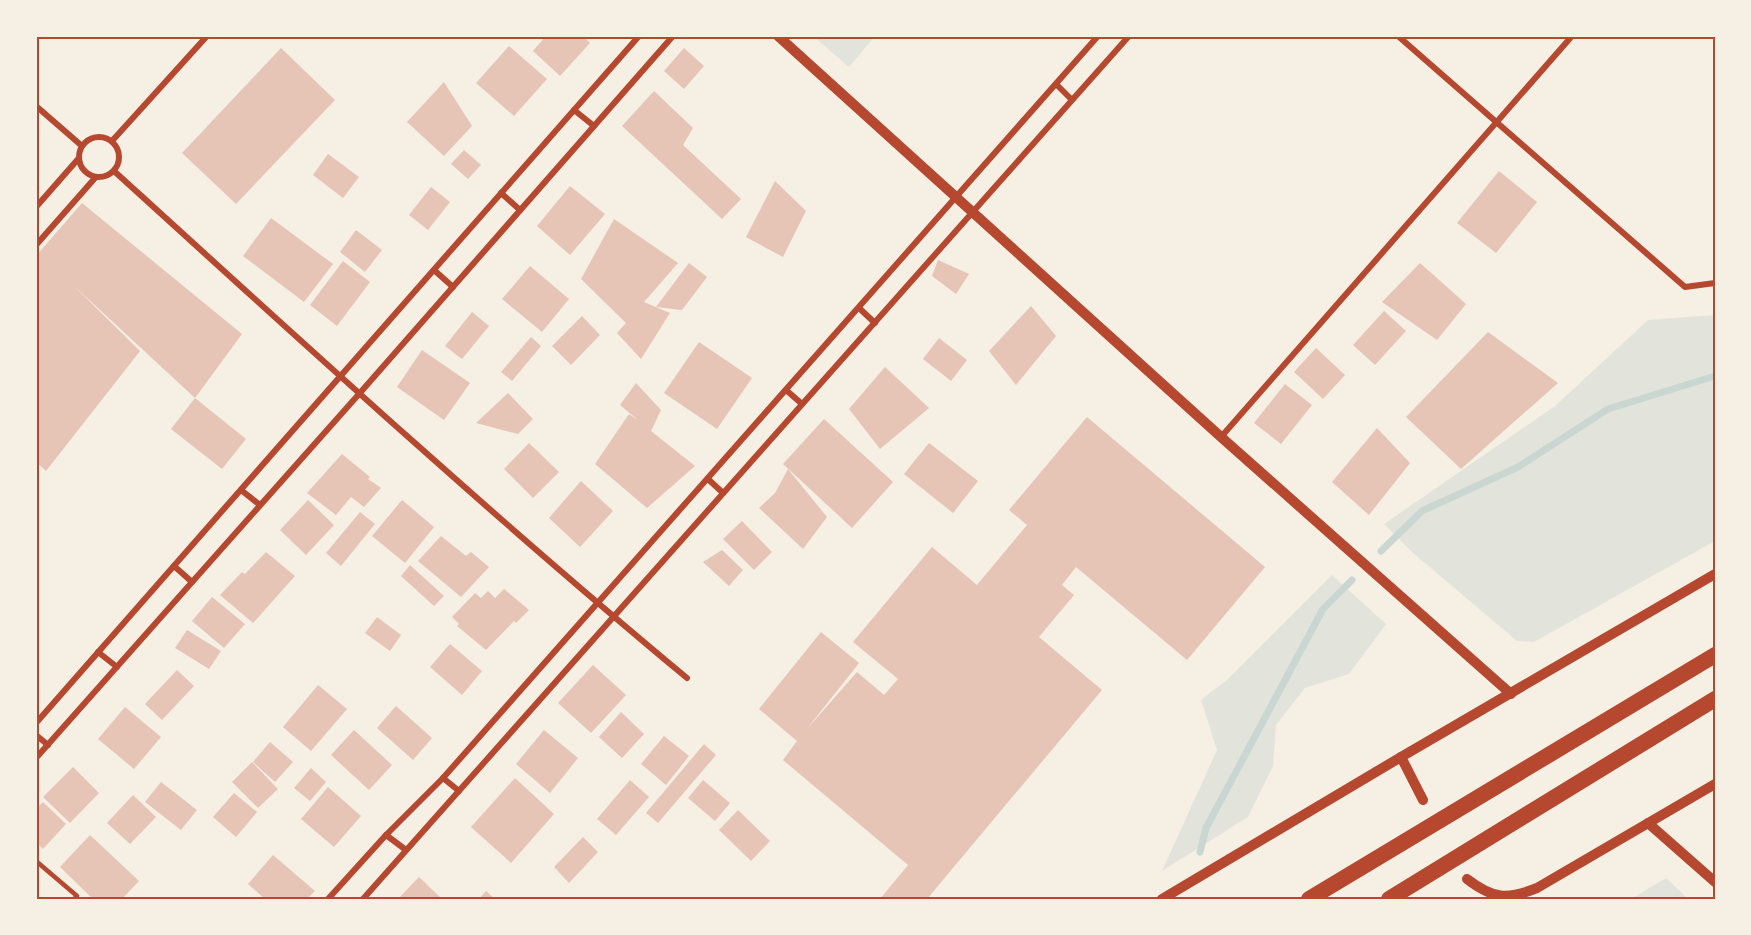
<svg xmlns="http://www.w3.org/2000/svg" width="1751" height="935" viewBox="0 0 1751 935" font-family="'Exo 2',sans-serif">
  <rect width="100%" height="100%" fill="#f6efe4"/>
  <!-- green -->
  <g fill="#e2e4dc">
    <path d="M813,36h62l-26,31z"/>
    <path d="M1715,315v226l-181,101 -17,-1 -104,-88 -29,-29 171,-118 93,-86z"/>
    <path d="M1332,575l54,49 -37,50 -44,14 -29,37 -3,41 -25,51 -86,54 55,-121 -16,-50 27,-21z"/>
    <path d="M1666,878l22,21h-57z"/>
  </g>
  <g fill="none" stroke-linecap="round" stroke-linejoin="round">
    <!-- stream -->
    <g stroke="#c9d6d2" stroke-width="7">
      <path d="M1381,551l41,-40 96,-44 90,-58 107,-33"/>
      <path d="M1200,852l6,-24 117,-219 29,-29"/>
    </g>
  </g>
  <!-- building -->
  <g fill="#e6c5b7">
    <path d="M546,36h37l7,7 -30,33 -27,-25z"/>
    <path d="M509,46l38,33 -33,37 -38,-33z"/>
    <path d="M281,48l54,52 -99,104 -54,-51z"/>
    <path d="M684,48l20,18 -20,23 -20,-18z"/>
    <path d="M444,82l28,44 -28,30 -37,-34z"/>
    <path d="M654,91l39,37 -10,17 58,54 -19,20 -100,-93z"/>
    <path d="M464,150l17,15 -13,14 -17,-15z"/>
    <path d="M328,154l31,23 -16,21 -30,-23z"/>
    <path d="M1499,171l38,31 -41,51 -39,-30z"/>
    <path d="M775,181l31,30 -23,46 -37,-20z"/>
    <path d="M570,186l35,28 -35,41 -33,-29z"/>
    <path d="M431,187l19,15 -22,28 -19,-15z"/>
    <path d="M82,203l160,131 -47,64 -122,-113 67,66 -94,120 -10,-9v-206z"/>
    <path d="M271,218l62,46 -29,38 -61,-46z"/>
    <path d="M614,219l64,44 -34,39 26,11 -29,46 -24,-26 9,-10 -45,-44z"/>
    <path d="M356,230l26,20 -17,22 -25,-20z"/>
    <path d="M938,260l31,14 -13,20 -24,-18z"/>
    <path d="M343,261l27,21 -33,44 -27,-21z"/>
    <path d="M689,263l18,14 -25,33 -26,-3z"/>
    <path d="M1420,263l46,41 -29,36 -55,-38z"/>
    <path d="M530,266l39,33 -27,33 -40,-33z"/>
    <path d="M1031,306l25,30 -40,49 -27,-34z"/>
    <path d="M1384,311l22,20 -31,34 -22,-20z"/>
    <path d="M472,312l17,14 -27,33 -17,-13z"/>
    <path d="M582,316l18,19 -29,30 -19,-19z"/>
    <path d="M1488,332l70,51 -97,86 -55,-52z"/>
    <path d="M531,337l10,9 -29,35 -11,-9z"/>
    <path d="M939,338l28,22 -16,21 -28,-22z"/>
    <path d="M699,342l53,36 -35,51 -53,-36z"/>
    <path d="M1316,348l29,27 -22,24 -29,-27z"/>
    <path d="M422,350l48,33 -26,37 -47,-33z"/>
    <path d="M885,367l44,41 -49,41 -31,-40z"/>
    <path d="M636,383l25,27 -10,21 44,35 -48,42 -52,-44 34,-50 9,6 -18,-15z"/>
    <path d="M1285,384l27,21 -31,39 -27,-21z"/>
    <path d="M508,393l25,26 -15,15 -42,-11z"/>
    <path d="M195,398l51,41 -24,30 -51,-40z"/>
    <path d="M1087,417l178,150 -78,93 -111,-93 -14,18 12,10 -35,42 63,53 -175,209h-47l28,-34 -125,-105 14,-19 -38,-32 62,-77 38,31 -53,67 51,-58 27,23 14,-16 -45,-37 79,-95 45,38 50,-60 -18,-15z"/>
    <path d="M824,419l69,63 -41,46 -69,-64z"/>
    <path d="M1377,428l33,35 -41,52 -37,-33z"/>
    <path d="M529,443l30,29 -26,26 -29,-29z"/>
    <path d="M929,443l49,38 -25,32 -49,-39z"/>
    <path d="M342,454l28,23 -2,2 13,9 -17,19 -13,-10 -15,18 -29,-22z"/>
    <path d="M788,469l39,48 -24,32 -44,-41 16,-15z"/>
    <path d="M581,481l32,30 -33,36 -31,-29z"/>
    <path d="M308,500l26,25 -28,30 -26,-25z"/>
    <path d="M402,500l32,27 -29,36 -33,-27z"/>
    <path d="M360,512l15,12 -34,42 -15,-13z"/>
    <path d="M742,521l30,31 -18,18 -31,-31z"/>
    <path d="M441,536l25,20 5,-4 18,15 -28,30 -43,-36z"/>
    <path d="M722,550l21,20 -14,16 -26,-24z"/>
    <path d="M266,552l29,24 -42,47 -33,-28 22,-23 3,2z"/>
    <path d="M410,565l34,31 -10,10 -33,-30z"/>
    <path d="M504,589l25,21 -13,13 -2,-2 -28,29 -29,-24 2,-2 -7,-7 23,-24 6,5 7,-7 7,7z"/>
    <path d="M212,597l33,27 -21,24 -32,-27z"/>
    <path d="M377,617l24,18 -11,16 -25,-18z"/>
    <path d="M187,630l34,21 -12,18 -34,-21z"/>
    <path d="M450,644l32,27 -20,24 -32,-28z"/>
    <path d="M593,665l33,30 -35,38 -33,-30z"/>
    <path d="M177,670l17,16 -32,34 -17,-16z"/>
    <path d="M318,685l29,24 -36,42 -28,-24z"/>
    <path d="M396,706l36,32 -19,22 -36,-32z"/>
    <path d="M125,707l36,30 -27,32 -36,-30z"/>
    <path d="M621,712l23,22 -22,24 -23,-21z"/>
    <path d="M354,730l38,35 -23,25 -38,-35z"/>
    <path d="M544,730l34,28 -28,35 -34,-29z"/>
    <path d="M664,736l25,20 -23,29 -25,-21z"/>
    <path d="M270,742l23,20 -18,20 -22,-20z"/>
    <path d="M704,744l12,11 -58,68 -12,-10z"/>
    <path d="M252,762l26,27 -20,19 -26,-26z"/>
    <path d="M73,767l26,26 -29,30 -27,-26z"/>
    <path d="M311,768l15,14 -16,19 -16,-13z"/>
    <path d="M515,778l39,36 -43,49 -40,-36z"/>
    <path d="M630,780l19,17 -33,38 -19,-16z"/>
    <path d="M703,780l27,23 -15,18 -27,-23z"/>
    <path d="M161,782l36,28 -16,20 -36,-28z"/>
    <path d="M328,787l33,29 -27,31 -33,-28z"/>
    <path d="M234,793l23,19 -21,25 -23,-20z"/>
    <path d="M133,795l23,22 -26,27 -23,-21z"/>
    <path d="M43,802l23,22 -23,25 -7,-7v-33z"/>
    <path d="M738,810l32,31 -19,20 -32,-31z"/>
    <path d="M90,835l49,46 -17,18h-29l-33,-32z"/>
    <path d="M583,837l15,15 -29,31 -15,-16z"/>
    <path d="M273,855l42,36 -8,8h-42l-17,-15z"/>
    <path d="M419,877l23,22h-44z"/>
    <path d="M486,891l9,8h-16z"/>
  </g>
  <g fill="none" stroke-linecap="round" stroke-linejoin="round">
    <!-- service -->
    <path stroke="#b5482f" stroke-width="4.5" d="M36,861l41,35 -3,3"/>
    <!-- minor -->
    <g stroke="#b5482f" stroke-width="6">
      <path d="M1398,36l287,251 30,-4"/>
      <path d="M1056,84l16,16"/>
      <path d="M36,106l46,40"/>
      <path d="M574,110l20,16"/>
      <circle cx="99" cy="157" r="20"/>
      <path d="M112,141l95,-105"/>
      <path d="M114,171c189,172 377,344 573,507"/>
      <path d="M501,193l19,17"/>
      <path d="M36,207l43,-49"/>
      <path d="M36,245l59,-67"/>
      <path d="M434,270l19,17"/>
      <path d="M859,308l16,15"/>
      <path d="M786,390l16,14"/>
      <path d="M1221,437l351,-401"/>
      <path d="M708,479l15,14"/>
      <path d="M241,490l19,15"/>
      <path d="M174,566l18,16"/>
      <path d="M98,652l19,15"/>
      <path d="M36,723l603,-687"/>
      <path d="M36,735l12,10"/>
      <path d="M36,758l323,-364 314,-358"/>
      <path d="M443,778l16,13"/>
      <path d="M386,835l20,15"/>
      <path d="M328,899l58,-64 57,-57 655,-742"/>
      <path d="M363,899l766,-863"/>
    </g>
    <!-- tertiary -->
    <g stroke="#b5482f" stroke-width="10">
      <path d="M778,36l443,401 290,257"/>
      <path d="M1401,757l22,43"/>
      <path d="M1648,823l67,59"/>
      <path d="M1467,879c26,20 40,21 70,9l178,-104"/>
      <path d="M1162,899l239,-142 314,-183"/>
    </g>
    <!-- trunk -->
    <g stroke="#b5482f" stroke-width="16">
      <path d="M1309,899l406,-244"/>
      <path d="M1389,899l326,-200"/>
    </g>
  </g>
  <!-- border -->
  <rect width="1751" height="935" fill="none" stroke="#f6efe4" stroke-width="75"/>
  <rect x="38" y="38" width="1676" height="860" fill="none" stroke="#b5482f" stroke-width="2"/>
</svg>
